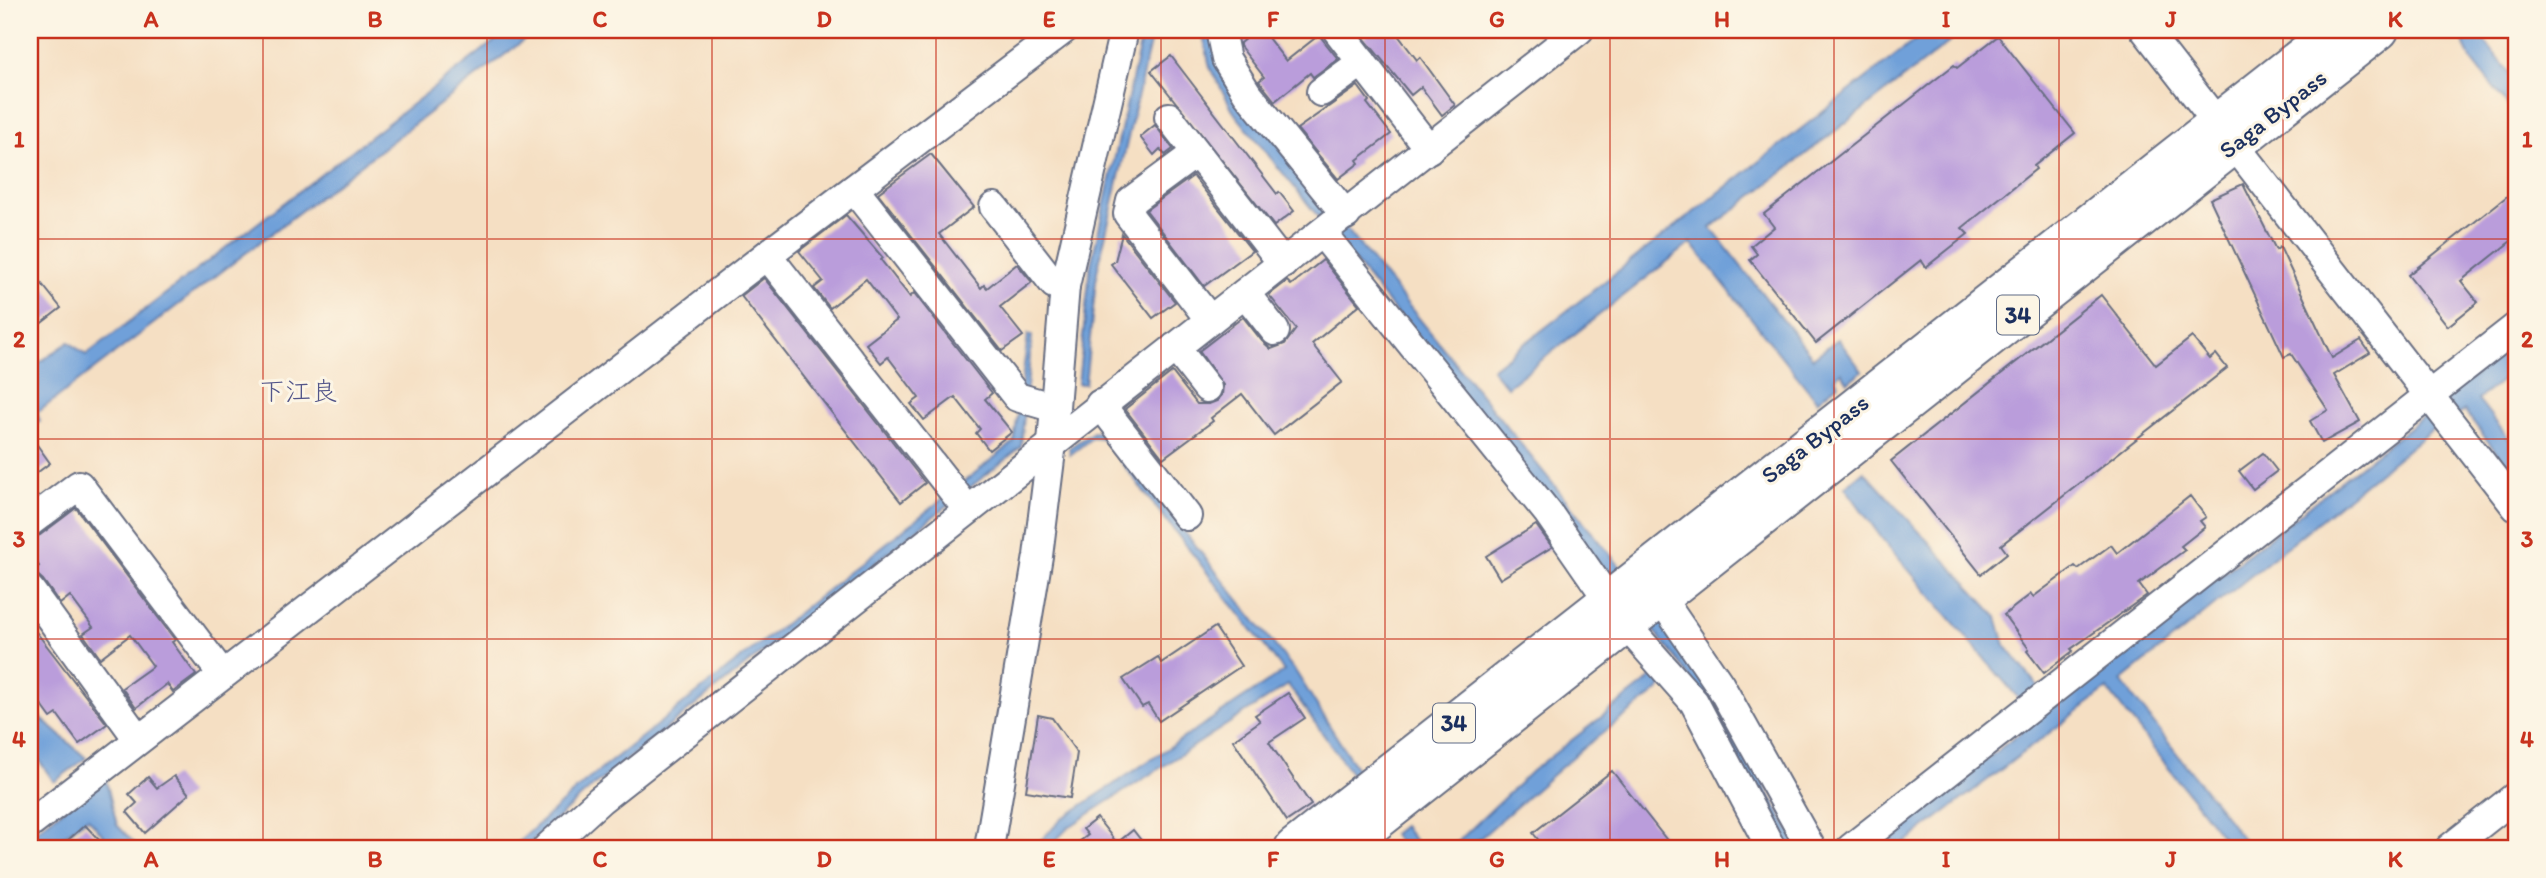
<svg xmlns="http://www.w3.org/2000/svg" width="2546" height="878" viewBox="0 0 2546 878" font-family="Itim,'Klee One',sans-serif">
  <rect width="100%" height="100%" fill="#fcf5e5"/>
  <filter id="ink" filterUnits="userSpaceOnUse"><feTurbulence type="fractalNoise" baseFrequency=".0143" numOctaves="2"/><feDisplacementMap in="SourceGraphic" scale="14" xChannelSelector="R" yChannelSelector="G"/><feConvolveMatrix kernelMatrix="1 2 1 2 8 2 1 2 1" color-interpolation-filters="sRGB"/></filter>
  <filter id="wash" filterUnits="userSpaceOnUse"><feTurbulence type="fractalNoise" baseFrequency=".00686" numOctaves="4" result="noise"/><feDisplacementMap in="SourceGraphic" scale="28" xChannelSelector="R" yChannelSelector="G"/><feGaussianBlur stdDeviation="1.57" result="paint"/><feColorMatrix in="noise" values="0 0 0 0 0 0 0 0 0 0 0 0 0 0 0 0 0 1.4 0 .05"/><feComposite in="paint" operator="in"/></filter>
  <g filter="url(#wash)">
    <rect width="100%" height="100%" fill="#f5dfc3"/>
    <!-- water -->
    <g fill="#6fa0d9" stroke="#45689c" stroke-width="2">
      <path d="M509,30h28l-500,383 3,8 -10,8v-60l39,-27 17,13z"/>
      <path d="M1143,30h10l-56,242 -12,112h-7l12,-115z"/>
      <path d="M1202,30h12l33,76 443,547 109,195h-12l-80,-144 -28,-42 -444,-548 -25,-46z"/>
      <path d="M1928,30h37l-254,198 102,130 25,-19 24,32 -14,11 -7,-10 -6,6 3,6 -21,17 -126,-158 -184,144 -15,-18z"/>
      <path d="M2458,30h18l40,51v35l-44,-56z"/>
      <path d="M1028,334l4,2 -11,111 -430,341 -67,60h-12l73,-66 429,-340z"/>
      <path d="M2516,343v26l-38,30 38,49v30l-52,-68 -7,5 -12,-16z"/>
      <path d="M2425,415l10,12 -314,254 129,167h-19l-124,-159 -209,159h-27l166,-128 -154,-180 -38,-53 19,-16 133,146 8,28 49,62z"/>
      <path d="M1093,432h12l191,240 62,99 -5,5 -65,-91 -219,142 -21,21h-15l30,-30 221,-147 -182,-233 -9,-1 -23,18 -1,-7z"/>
      <path d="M1653,670l10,12 -4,8 -77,59 -113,99h-18l81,-77 117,-91z"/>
      <path d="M30,702l13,18 43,38 -32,24 -24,-35z"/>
      <path d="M105,776l12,49 22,23h-25l-26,-30 -40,30h-18v-12z"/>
      <path d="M1403,826l18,22h-18l-10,-14z"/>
    </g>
    <g id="blocks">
      <!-- building -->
      <g fill="#ba9ddb">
        <path d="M1256,30h6l24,31 33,-26 19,24 -25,18 -3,-4 -35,28 -16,-20 5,-4 -24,-31v-3z"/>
        <path d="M1374,30h20l23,30 3,-3 35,48 -13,10 -21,-28 -10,8 -47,-57z"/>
        <path d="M1998,36l77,97 -41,33 2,3 -74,59 6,6 -42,33 -5,-7 -105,83 -66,-83 7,-6 -6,-8 23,-19 -10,-13 190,-149 3,3z"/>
        <path d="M1171,56l106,138 2,-2 15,19 -20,15 -123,-155z"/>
        <path d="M1358,86l11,15 -2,2 24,31 -34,26 2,3 -21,16 -41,-50z"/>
        <path d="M1155,125l18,24 -8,6 -5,-6 -6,6 -14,-18z"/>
        <path d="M931,154l43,53 -35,27 42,54 3,-3 3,3 30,-24 15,18 -32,25 23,29 -21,15 -124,-158z"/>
        <path d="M1193,176l59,75 -48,35 -58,-76z"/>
        <path d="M2243,184l33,66 4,-3 52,111 29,-18 9,13 -36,22 26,47 -38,21 -12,-22 18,-11 -37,-56 -7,3 -74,-158z"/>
        <path d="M2516,189v48l-55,44 17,21 -30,24 -40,-51z"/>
        <path d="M846,215l37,43 -2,2 29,37 4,-4 78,100 -7,6 27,33 -23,18 -13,-17 4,-4 -25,-32 -31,23 -13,-16 8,-6 -31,-41 -7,6 -15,-19 31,-24 -31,-41 -36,29 -16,-20 9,-7 -24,-30z"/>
        <path d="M1122,234l53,68 -22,16 -42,-54 4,-3z"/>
        <path d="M1323,260l36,45 -47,39 30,38 -68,53 -32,-41 -31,24 2,3 -50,37 -38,-49 47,-37 25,32h12l8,-3 5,-6 1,-10 -24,-34 44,-34 19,24 9,8 14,-5 11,-15 -27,-34 18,-14 4,4z"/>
        <path d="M30,269l31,39 -31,24z"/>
        <path d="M764,278l161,205 -24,19 -160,-206z"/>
        <path d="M2101,295l55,70 36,-28 18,22 6,-5 11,14 -226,177 6,8 -26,21 -90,-113z"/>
        <path d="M30,435l20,28 -20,15z"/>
        <path d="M2263,453l14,18 -24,18 -14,-18z"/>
        <path d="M2190,496l16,21 -6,4 5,6 -24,19 4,4 -46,34 8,11 -76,54 2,2 -29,22 -17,-22 2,-2 -25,-34 27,-21 2,3 42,-31 3,3 33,-24 6,8z"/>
        <path d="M76,508l99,132 -3,2 24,33 -23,17 -6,-8 -31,24 -14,-20 31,-22 -23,-31 -30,23 -17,-24 10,-7 -23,-31 -10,8 -17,-24 -10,-9 6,-5 -9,-12v-16l10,-3z"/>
        <path d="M1536,525l16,22 -52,32 -14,-23z"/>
        <path d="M30,624l77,100 -28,20 -22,-30 -6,4 -21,-29z"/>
        <path d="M1215,627l26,39 -82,55 -11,-17 -6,3 -19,-28 35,-22 3,6z"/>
        <path d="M1288,693l17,25 -36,24 42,63 -24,16 -54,-81 27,-19 -5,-6z"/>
        <path d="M1038,715l14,3 25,35 -7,45 -44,-7z"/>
        <path d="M1612,771l61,77h-128l-12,-15z"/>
        <path d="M174,776l15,18 -44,39 -18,-21 10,-9 -8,-9 19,-17 9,11z"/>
        <path d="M1097,818l20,25 16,-13 14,18h-76l17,-13 -5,-6z"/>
        <path d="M85,825l15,16 -8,7h-33z"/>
      </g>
    </g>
  </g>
  <g filter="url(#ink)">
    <use href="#blocks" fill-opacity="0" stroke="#676d81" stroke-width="2"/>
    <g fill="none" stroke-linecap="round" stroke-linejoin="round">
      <defs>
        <g id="minor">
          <path d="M1220,30l6,29 21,34 99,122"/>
          <path d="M1337,30l92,119"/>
          <path d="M2145,30l371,477"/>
          <path d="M1321,92l41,-30"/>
          <path d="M1169,117l114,147"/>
          <path d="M1196,153l-65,48 -3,13 82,106"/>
          <path d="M854,189l163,208 38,11"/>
          <path d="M994,207l60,77 11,2"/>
          <path d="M1322,233l226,280 77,111 69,78 77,146"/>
          <path d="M767,255l201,255"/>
          <path d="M1245,293l30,38"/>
          <path d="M1175,347l32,41"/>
          <path d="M1100,404l87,112"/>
          <path d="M30,522l49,-37 143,189"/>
          <path d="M30,590l108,149"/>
          <path d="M1660,597l60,88 91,163"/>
          <path d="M30,824l737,-569 296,-225"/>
          <path d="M547,848l53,-48 979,-770"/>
          <path d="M989,848l49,-292 14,-113 13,-157 59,-256"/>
          <path d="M1851,848l665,-521"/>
          <path d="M2450,848l66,-52"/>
        </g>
        <g id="highway">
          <path d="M1294,848l1042,-818"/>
          <path d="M1342,848l1037,-818"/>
        </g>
      </defs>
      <!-- minor casing -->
      <use href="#minor" stroke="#676d81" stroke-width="32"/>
      <!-- highway casing -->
      <use href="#highway" stroke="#676d81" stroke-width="42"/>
      <!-- minor -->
      <use href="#minor" stroke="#fff" stroke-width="28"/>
      <!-- highway -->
      <use href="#highway" stroke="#fff" stroke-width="38"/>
    </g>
  </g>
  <!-- grid -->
  <path fill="none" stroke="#c8321e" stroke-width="2" stroke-opacity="0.55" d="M263,30v818M487,30v818M712,30v818M936,30v818M1161,30v818M1385,30v818M1610,30v818M1834,30v818M2059,30v818M2283,30v818M30,239h2486M30,439h2486M30,639h2486"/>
  <g text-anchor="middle" stroke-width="6" stroke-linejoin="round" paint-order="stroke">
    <!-- shield labels -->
    <g fill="#fcf5e5" stroke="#5e6a86" stroke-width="2">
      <rect x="1997" y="295.5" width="42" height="39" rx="5"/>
      <rect x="1433" y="703.5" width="42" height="39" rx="5"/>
    </g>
    <g font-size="23" font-weight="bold" fill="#1b2f5e">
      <text x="2018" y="323">34</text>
      <text x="1454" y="731">34</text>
    </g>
    <!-- street labels -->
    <g font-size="24" fill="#1b2f5e" stroke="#fcf5e5">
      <text transform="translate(2273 114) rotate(-38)" y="8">Saga Bypass</text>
      <text transform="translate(1815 439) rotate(-38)" y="8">Saga Bypass</text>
    </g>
    <!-- neighbourhood labels -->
    <g font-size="26" fill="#53568a" stroke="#fcf5e5">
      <text x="298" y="400">下江良</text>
    </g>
  </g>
  <!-- margin -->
  <rect width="2546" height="878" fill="none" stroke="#fcf5e5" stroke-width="77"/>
  <rect x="38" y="38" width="2470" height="802" fill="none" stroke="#c8321e" stroke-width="2.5"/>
  <g font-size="23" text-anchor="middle" font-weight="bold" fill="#c8321e">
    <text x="151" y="27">A</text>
    <text x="375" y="27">B</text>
    <text x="600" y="27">C</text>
    <text x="824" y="27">D</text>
    <text x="1049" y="27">E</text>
    <text x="1273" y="27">F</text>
    <text x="1497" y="27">G</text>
    <text x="1722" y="27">H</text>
    <text x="1946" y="27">I</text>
    <text x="2171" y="27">J</text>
    <text x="2395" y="27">K</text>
    <text x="19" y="147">1</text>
    <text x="2527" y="147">1</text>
    <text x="19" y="347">2</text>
    <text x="2527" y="347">2</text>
    <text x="19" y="547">3</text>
    <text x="2527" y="547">3</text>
    <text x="19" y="747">4</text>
    <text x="2527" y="747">4</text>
    <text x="151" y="867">A</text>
    <text x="375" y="867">B</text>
    <text x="600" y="867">C</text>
    <text x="824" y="867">D</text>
    <text x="1049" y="867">E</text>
    <text x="1273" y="867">F</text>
    <text x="1497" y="867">G</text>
    <text x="1722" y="867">H</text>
    <text x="1946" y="867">I</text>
    <text x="2171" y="867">J</text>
    <text x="2395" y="867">K</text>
  </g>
</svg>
